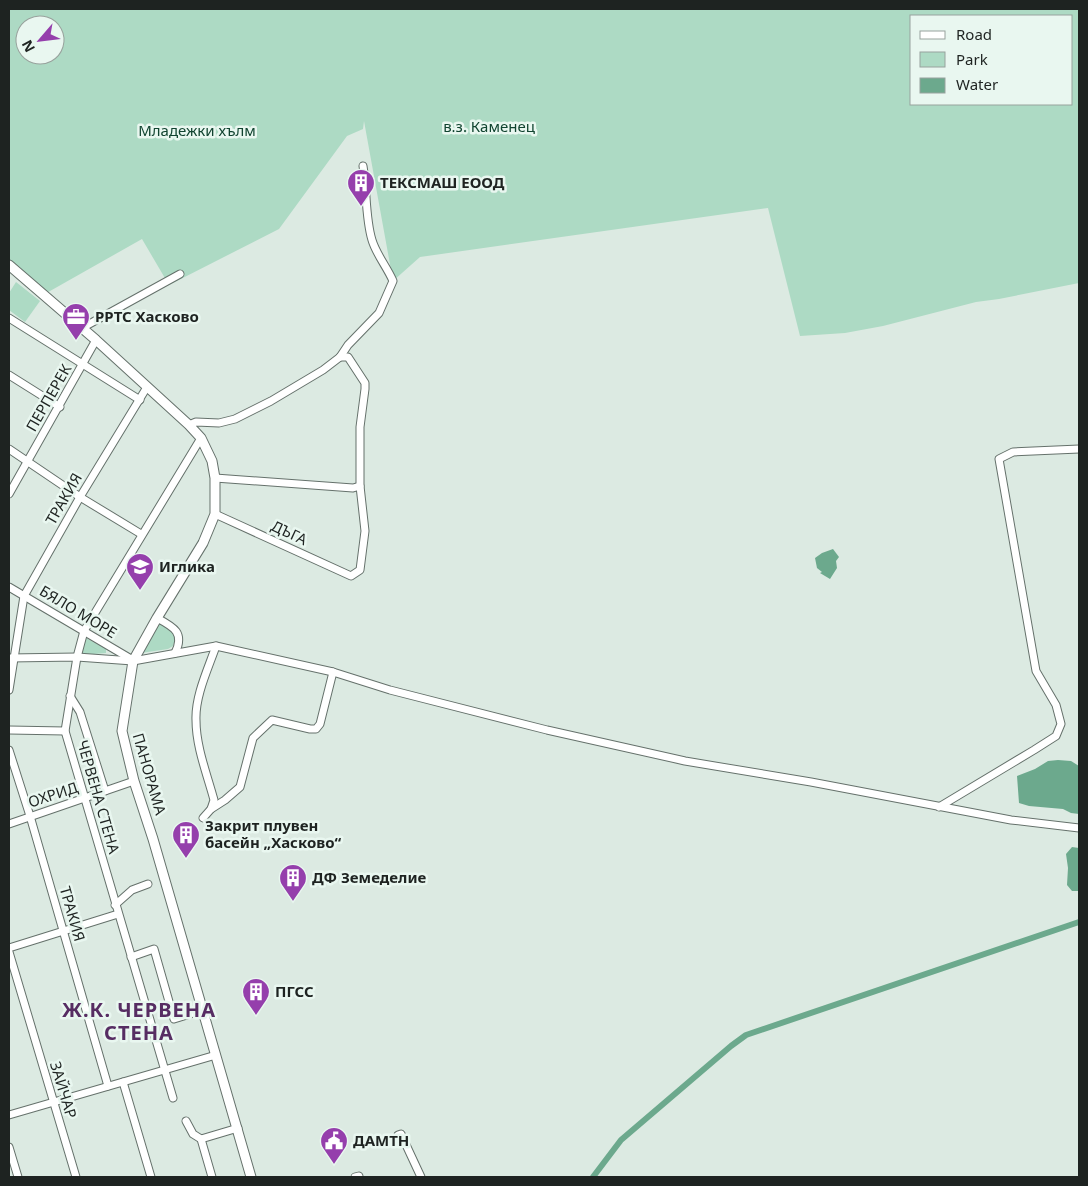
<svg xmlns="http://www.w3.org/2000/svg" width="1088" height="1186" viewBox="0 0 1088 1186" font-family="'Noto Sans',sans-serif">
  <rect width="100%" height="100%" fill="#dceae2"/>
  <!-- green -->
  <g fill="#addac4" fill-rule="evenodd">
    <path d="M9,9h1070v274l-80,16 -23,3 -93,24 -38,7 -45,3 -32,-128 -348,49 -27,24 -29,-160 -1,8 -16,7 -68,93 -110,56 -27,-46 -99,56 -34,-25zM912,16h160v88h-160zM25,25h30v30h-30z"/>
    <path d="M16,282l24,19 -15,21 -16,-12v-17z"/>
    <path d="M161,624c10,6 17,10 12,22l-5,3 -27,4 17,-28z"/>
    <path d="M86,638l20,11v4l-24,2 -2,-1z"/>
  </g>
  <!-- water -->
  <g fill="#6ca98d">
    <path d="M833,549l6,8 -3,4 1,7 -7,11 -10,-6 2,-1 -5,-4 -2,-10 7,-5z"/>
    <path d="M1058,760l13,1 8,5v48l-8,-1 -8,-4 -34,-3 -10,-3 -2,-27 18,-7 13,-8z"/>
    <path d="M1072,847l7,1v43h-7l-5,-6 1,-17 -2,-14z"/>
  </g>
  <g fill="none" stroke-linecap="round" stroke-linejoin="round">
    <!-- canal -->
    <path stroke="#6ca98d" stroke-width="6" d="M593,1177l28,-37 110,-94 15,-11 333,-113"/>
    <defs>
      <g id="minor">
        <path d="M9,318l131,82"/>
        <path d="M82,328l98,-54"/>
        <path d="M9,375l51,32"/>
        <path d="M189,425l7,-3 23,1 16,-4 36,-18 52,-31 17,-13 8,-12 31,-32 14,-32c-6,-14 -17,-27 -21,-41 -7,-23 -5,-51 -9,-74"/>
        <path d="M9,449l71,48 61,37"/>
        <path d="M215,478l138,10 7,-2"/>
        <path d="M9,494l87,-154"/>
        <path d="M215,514l136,62 9,-6 5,-39 -5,-45v-59l5,-38v-6l-17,-26h-8"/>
        <path d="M9,587l122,72"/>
        <path d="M157,618c17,9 28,15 18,35"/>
        <path d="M9,658l68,-1 56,4 83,-15 117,26 57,18 157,40 138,31 126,21 200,38 68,8"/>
        <path d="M9,690l15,-94 56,-99 67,-110"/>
        <path d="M70,696l10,16 25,79"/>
        <path d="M9,730l56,1"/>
        <path d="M9,750l21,66 78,270"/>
        <path d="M939,807l95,-57 22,-14 5,-12 -5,-19 -20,-34 -37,-212 14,-7 66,-3"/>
        <path d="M211,809l3,-9c-7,-26 -18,-53 -18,-80 -1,-24 12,-51 20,-74"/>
        <path d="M203,818l8,-9 14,-9 15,-13 13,-49 19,-18 38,9h6l4,-5 13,-52"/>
        <path d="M9,824l125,-43"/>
        <path d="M115,905l17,-15 16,-6"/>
        <path d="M9,948l109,-34"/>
        <path d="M9,952l67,225"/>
        <path d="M131,957l23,-8 20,70 29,-9"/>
        <path d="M123,1082l28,95"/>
        <path d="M173,1098l-108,-367 12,-74 7,-26 117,-193"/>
        <path d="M9,1115l207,-60"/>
        <path d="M186,1121l7,13 8,5 11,38"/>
        <path d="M201,1139l37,-11"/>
        <path d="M405,1141l-7,-3v-3l3,-1 20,43"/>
        <path d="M9,1147l9,30"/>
        <path d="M355,1177l4,-1"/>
      </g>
      <path id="tertiary" d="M9,265l87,75 93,85 12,13 11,23 3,17v36l-12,29 -46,75 -24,43 -11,70 12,50 19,58 98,338"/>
    </defs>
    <!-- minor casing -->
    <use href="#minor" stroke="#65716b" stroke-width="9"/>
    <!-- tertiary casing -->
    <use href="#tertiary" stroke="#65716b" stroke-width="11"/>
    <!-- minor -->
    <use href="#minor" stroke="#fff" stroke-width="7"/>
    <!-- tertiary -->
    <use href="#tertiary" stroke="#fff" stroke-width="9"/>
  </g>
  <!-- icons -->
  <defs>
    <symbol id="building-pin" viewBox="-11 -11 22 30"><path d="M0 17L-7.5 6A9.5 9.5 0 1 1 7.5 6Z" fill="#953fac" stroke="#e9f7f0"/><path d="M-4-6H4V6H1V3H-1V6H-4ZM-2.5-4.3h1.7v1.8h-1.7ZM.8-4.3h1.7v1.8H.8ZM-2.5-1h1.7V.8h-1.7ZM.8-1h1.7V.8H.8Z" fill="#fff"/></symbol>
    <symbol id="office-pin" viewBox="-11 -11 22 30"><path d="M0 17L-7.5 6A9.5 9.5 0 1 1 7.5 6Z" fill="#953fac" stroke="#e9f7f0"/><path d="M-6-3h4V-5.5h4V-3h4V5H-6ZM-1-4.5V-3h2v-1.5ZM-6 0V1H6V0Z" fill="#fff"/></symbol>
    <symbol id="school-pin" viewBox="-11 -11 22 30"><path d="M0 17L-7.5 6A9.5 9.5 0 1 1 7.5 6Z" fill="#953fac" stroke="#e9f7f0"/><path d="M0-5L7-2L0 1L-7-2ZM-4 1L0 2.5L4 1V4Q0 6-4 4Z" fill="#fff"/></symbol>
    <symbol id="civic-pin" viewBox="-11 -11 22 30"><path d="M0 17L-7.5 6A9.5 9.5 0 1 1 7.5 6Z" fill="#953fac" stroke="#e9f7f0"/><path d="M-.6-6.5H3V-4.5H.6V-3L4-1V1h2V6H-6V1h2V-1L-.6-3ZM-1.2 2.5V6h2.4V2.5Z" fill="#fff"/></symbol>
  </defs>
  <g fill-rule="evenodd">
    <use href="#building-pin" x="345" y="167" width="32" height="43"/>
    <use href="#office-pin" x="60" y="301" width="32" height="43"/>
    <use href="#school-pin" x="124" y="551" width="32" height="43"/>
    <use href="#building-pin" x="170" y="819" width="32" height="43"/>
    <use href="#building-pin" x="277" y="862" width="32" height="43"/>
    <use href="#building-pin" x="240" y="976" width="32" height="43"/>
    <use href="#civic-pin" x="318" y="1125" width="32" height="43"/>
  </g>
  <g text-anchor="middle" stroke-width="5" stroke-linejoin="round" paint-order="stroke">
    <!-- park labels -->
    <g font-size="15" fill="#114430" stroke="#e9f7f0">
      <text x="489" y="132">в.з. Каменец</text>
      <text x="197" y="136">Младежки хълм</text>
    </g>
    <!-- poi labels -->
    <g font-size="15" font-weight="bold" fill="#1e2321" stroke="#e9f7f0" text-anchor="start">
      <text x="380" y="188">ТЕКСМАШ ЕООД</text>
      <text x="95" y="322">РРТС Хасково</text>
      <text x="159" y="572">Иглика</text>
      <text x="205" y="831">Закрит плувен<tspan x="205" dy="17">басейн „Хасково“</tspan></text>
      <text x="312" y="883">ДФ Земеделие</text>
      <text x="275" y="997">ПГСС</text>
      <text x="353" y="1146">ДАМТН</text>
    </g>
    <!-- street labels -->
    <g font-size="15" fill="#1e2321" stroke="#e9f7f0">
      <text transform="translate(49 398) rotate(-60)" y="5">ПЕРПЕРЕК</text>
      <text transform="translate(64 499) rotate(-60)" y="5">ТРАКИЯ</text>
      <text transform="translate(289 533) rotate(25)" y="5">ДЪГА</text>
      <text transform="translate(78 612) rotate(31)" y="5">БЯЛО МОРЕ</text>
      <text transform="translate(149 774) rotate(74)" y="5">ПАНОРАМА</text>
      <text transform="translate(53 795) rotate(-18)" y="5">ОХРИД</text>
      <text transform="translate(98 797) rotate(74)" y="5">ЧЕРВЕНА СТЕНА</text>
      <text transform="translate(72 914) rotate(74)" y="5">ТРАКИЯ</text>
      <text transform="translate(63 1090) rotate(73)" y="5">ЗАЙЧАР</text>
    </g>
    <!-- district labels -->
    <g font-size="20" font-weight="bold" letter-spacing="1" fill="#572d63" stroke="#e9f7f0">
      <text x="139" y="1017">Ж.К. ЧЕРВЕНА<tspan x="139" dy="23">СТЕНА</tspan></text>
    </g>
  </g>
  <!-- border -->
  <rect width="1088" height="1186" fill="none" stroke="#1e2321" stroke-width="20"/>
  <!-- legend -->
  <rect x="910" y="15" width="162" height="90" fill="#e9f7f0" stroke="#98a29d"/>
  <rect x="920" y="31" width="25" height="8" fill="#ffffff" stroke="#98a29d"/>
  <text x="956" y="40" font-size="15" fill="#1e2321">Road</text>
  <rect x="920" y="52" width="25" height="15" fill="#addac4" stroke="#98a29d"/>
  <text x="956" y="65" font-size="15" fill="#1e2321">Park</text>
  <rect x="920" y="78" width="25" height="15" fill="#6ca98d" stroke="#98a29d"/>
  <text x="956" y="90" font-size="15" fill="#1e2321">Water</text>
  <!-- north arrow -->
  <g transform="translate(40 40) rotate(242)"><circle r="24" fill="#e9f7f0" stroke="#98a29d"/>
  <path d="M0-4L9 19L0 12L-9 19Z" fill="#953fac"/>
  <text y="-8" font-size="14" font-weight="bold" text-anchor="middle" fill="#1e2321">N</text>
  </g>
</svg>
